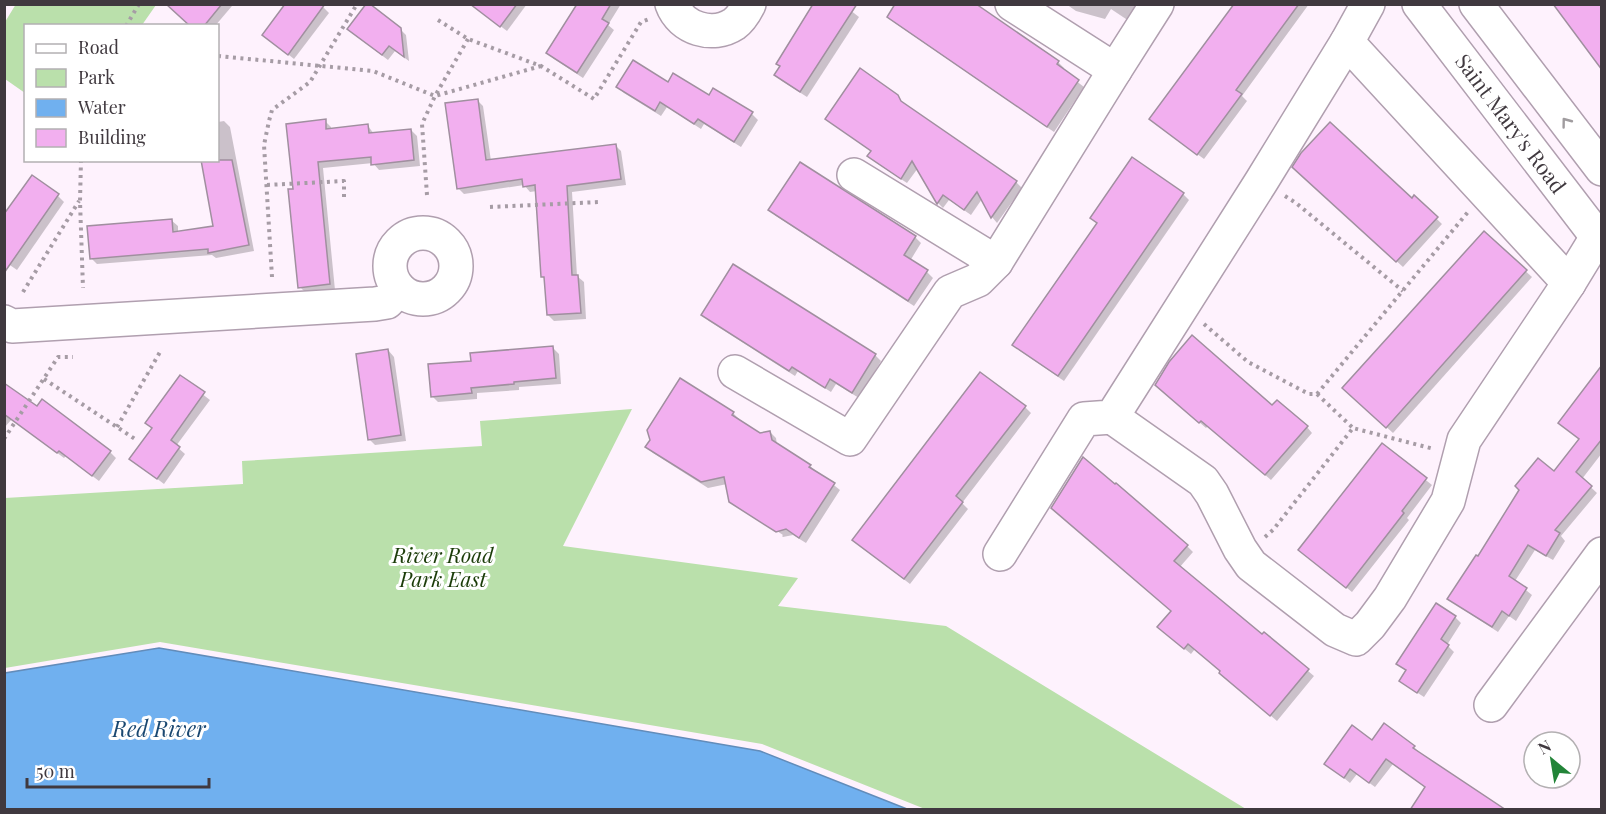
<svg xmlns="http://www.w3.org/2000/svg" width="1606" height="814" viewBox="0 0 1606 814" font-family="'Playfair Display',serif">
  <rect width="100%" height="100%" fill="#fef2fd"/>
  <!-- green -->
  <g fill="#bae0ab">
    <path d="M16,4h140v1l-14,20 -116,1 -1,67 -20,-14v-57z"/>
    <path d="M632,409l-69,137 235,32 -20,28 168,20 300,183h-321l-163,-65 -602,-102 -155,26v-170l238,-14 -1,-23 240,-15 -2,-25z"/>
  </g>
  <!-- water -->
  <path fill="#70b0ef" stroke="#628cba" stroke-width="1.5" d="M159,648l601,103 147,58h-902v-136z"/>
  <!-- shadow -->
  <g fill="#0003">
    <path d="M181,4h49l2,2 -17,20h-23z"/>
    <path d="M483,4h44l-20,27 -28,-21z"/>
    <path d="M579,4h42l-13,21 6,5 -31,48 -29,-19 -6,-6z"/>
    <path d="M1066,4h78l-12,19 -21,-14 -6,10 -29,-8z"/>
    <path d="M1236,4h73l-67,92 5,5 -43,58 -47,-34z"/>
    <path d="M322,6l7,7 -35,46 -30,-24z"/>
    <path d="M850,10l9,7 -52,80 -25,-16 -6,-6 5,-8z"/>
    <path d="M889,17l169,45 6,6 -2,2 22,17 -30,45 -159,-109z"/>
    <path d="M400,29l6,6 3,26 -14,-10 -7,9 -33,-25z"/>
    <path d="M668,84l41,13 43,17 6,6 -17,27 -37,-23 -3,5 -34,-22 -6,9 -37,-23 -6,-6z"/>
    <path d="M897,96l8,10 111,76 6,6 -25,35 -5,-6 -10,-18 -11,16 -22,-15 -6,8 -5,-5 -20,-35 -11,15 -32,-21 -6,-6 3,-4 -39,-28 -6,-6z"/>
    <path d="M477,100l6,6 8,55 124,-16 6,6 5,34 -54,7 5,84 7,6 2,37 -32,2 -6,-6 -2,-35 -3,-3 -6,-86 -7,1 -6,-7 -60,9 -6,-6z"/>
    <path d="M224,121l6,6 24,124 -38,7 -4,-3 -115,9 -6,-6 80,-38 7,6v7l37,-6 3,-105z"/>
    <path d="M325,121l6,6v3l37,-4 6,8 37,-4 6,6 3,30 -41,4 -6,-7 -50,5 12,122 -29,3 -6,-6 -6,-97z"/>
    <path d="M800,164l115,73 6,6 -11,18 17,11 6,6 -19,28 -138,-90 -6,-6z"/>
    <path d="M1300,173l112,27 2,-3 28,27 -39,43z"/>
    <path d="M32,177l26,19 6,6 -47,68 -13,-9z"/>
    <path d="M1183,194l6,6 -125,181 -44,-30 -6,-6z"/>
    <path d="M1484,233l48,44 -139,156 -43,-39z"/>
    <path d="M733,266l142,89 6,6 -22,37 -23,-14 -5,8 -33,-21 -3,5 -86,-55 -6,-6z"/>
    <path d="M553,348l6,6 2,30 -42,3v3l-42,3v6l-39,3 -6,-6 41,-34z"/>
    <path d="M388,350l6,7 12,84 -31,4 -6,-6z"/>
    <path d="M1602,376v77l-20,26 15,14 -36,43 4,5 -12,19 -18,-10 -20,31 17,14 -16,26 -7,-5 -11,16 -43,-28 -6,-6 29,-40 42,-68 34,-17 26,-33 -20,-17z"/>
    <path d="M180,377l30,23 -34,46 9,8 -21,30 -33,-25 22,-31z"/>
    <path d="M4,385l33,23 73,44 6,6 -17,23 -33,-25 -2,2 -52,-39 -8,9z"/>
    <path d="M1163,391l109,16 35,20 5,6 -41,47 -63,-54 -2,2z"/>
    <path d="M1025,407l6,6 -69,90 6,6 -58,75 -50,-38z"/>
    <path d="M733,413l6,6 -1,1 22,15 10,-3 6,6 1,7 33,21 30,24 -34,53 -13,-8 -10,2 -1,-1 1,-1 -49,-32 -7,-19 -19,4 -55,-35 -6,-6z"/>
    <path d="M1382,445l50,40 -25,33 2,2 -57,72 -52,-42z"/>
    <path d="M1059,514l128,32 6,6 -14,16 83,69 2,-3 50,42 -37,45 -50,-42 -5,-8 -27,-22 -4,5 -26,-21 7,-22z"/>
    <path d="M1455,617l6,6 -14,22 7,7 -30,45 -17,-11 -6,-6 6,-8 -9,-8z"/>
    <path d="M1372,742l42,5 6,6 6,35 -33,-24 -18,23 -18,-13 -7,9 -24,-20z"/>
  </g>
  <!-- building -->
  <g fill="#f2afef" stroke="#a08f9f" stroke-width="1.5">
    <path d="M166,4h56l-18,22h-14z"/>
    <path d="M285,4h40l-37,51 -26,-20z"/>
    <path d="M366,4h4l31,24 3,29 -15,-11 -7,9 -35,-26z"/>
    <path d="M470,4h47l-17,23z"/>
    <path d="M577,4h34l-9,15 7,4 -32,50 -31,-20z"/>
    <path d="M813,4h44l-57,88 -26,-17 6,-9 -4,-2z"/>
    <path d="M895,4h81l83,57 -2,3 22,16 -32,47 -160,-110z"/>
    <path d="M1234,4h65l-63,86 6,4 -45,61 -48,-36z"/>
    <path d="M1553,4h49v66z"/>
    <path d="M633,60l35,22 5,-9 36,22 4,-7 40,24 -19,30 -36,-23 -4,5 -34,-22 -5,9 -39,-24z"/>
    <path d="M860,68l38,27 3,6 116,80 -26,37 -14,-26 -13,18 -21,-15 -6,9 -25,-43 -11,18 -34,-23 4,-5 -46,-32z"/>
    <path d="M478,99l8,61 130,-16 5,35 -54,7 5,89h6l3,38 -34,2 -3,-38h-3l-6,-92 -12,2 -1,-8 -65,10 -12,-86z"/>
    <path d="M326,119v10l42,-5 1,9 42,-4 3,31 -43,5v-8l-53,5 12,122 -32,4 -10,-99h5l-7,-65z"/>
    <path d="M1330,122l82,76 2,-3 24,22 -42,45 -104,-95 9,-14z"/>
    <path d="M1132,157l52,36 -126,183 -46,-31 85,-122 -7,-5z"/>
    <path d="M201,160h31l17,85 -41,8v-4l-118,10 -3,-33 85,-7 1,13 40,-6z"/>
    <path d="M800,162l116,74 -12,19 24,15 -20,31 -140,-91z"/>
    <path d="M32,175l27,19 -55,79v-59z"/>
    <path d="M1484,231l43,39 -141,158 -44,-40z"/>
    <path d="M733,264l143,90 -24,39 -22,-14 -5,9 -33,-21 -3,4 -88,-56z"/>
    <path d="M1192,335l80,70 5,-5 31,26 -43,49 -64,-54 -2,2 -44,-38 14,-23z"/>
    <path d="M553,346l3,32 -42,4v2l-43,4 1,5 -41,4 -3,-33 43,-3 -1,-8z"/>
    <path d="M388,349l13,86 -33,5 -12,-86z"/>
    <path d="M1602,365v74l-26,33 16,14 -37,44 5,3 -14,23 -18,-11 -19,31 18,12 -18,28 -7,-5 -10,16 -45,-28 29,-44 2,1 41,-66 -4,-4 23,-28 16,13 25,-32 -21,-16z"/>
    <path d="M980,372l46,34 -70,90 7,6 -59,77 -52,-39z"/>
    <path d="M180,375l25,17 -34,48 9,7 -23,32 -28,-20 23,-31 -7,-5z"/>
    <path d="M680,378l54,34 -2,3 28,18 10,-2 2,9 39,25 -2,2 26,16 -36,55 -13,-9 -10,3 -47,-30 -5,-25 -23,5 -56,-35 5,-7 -3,-10z"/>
    <path d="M4,383l33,23 5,-7 69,52 -19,25 -33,-25 -2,2 -53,-39z"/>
    <path d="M1382,443l45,35 -25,33 2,2 -58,75 -48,-38z"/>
    <path d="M1083,457l32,27 1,-1 72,62 -14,16 88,73 2,-2 45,37 -39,47 -51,-43 1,-2 -32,-27 -4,5 -27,-22 14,-16 -120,-103z"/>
    <path d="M1436,603l20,13 -15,23 8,6 -32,48 -18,-12 7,-11 -10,-6z"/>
    <path d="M1384,723l31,23 -2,2 93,62h-96l15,-23 -39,-28 -17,24 -19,-14 -6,9 -20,-14 28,-39 20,15z"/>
  </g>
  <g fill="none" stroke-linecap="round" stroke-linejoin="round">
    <defs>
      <g id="minor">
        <path d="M672,4c9,25 41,34 62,20 7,-5 11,-12 15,-20"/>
        <path d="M1012,4l103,66"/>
        <path d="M1347,42l222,241"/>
        <path d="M854,175l142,87"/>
        <circle cx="423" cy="266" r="33"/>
        <path d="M4,322l8,4 363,-22 12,-2 12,-13"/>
        <path d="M735,372l115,67 100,-147 28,-12 18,-18 119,-192 42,-66"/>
        <path d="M1112,417l91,64 9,13 28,55 11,16 84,65 21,9 14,-14 20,-27 58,-97 16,-61 105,-157 28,-46 5,-3"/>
        <path d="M1000,554l84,-135 28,-2 149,-235 86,-140 21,-38"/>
        <path d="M1491,705l111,-151"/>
      </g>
      <g id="major">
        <path d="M1419,4l183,239"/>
        <path d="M1476,4l126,165"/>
      </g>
    </defs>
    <!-- minor casing -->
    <use href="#minor" stroke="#b09faf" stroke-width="36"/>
    <!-- major casing -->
    <use href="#major" stroke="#b09faf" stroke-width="36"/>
    <!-- path -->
    <g stroke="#a69ca5" stroke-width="4" stroke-dasharray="3 4.5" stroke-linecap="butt">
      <path d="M438,20l30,19 73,27 53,33 47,-77 8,-3"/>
      <path d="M126,26l13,-22"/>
      <path d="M218,56l155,15 62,25 106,-30"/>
      <path d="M81,160l-1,41 3,87"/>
      <path d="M267,185l77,-4v16"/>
      <path d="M427,195l-5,-71 13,-28 33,-57"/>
      <path d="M1285,196l11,7 107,88"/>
      <path d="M490,207l110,-5"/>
      <path d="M272,277l-8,-132 5,-24 3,-11 38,-28 47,-78"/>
      <path d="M23,292l56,-91"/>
      <path d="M1204,324l44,38 61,32h8l36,34"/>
      <path d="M44,379l91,60"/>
      <path d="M1317,394l151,-182"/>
      <path d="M117,427l43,-75"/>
      <path d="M4,439l54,-82h15"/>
      <path d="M1265,537l8,-7 80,-102 81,21"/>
    </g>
    <!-- minor -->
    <use href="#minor" stroke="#fff" stroke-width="33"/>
    <!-- major -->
    <use href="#major" stroke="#fff" stroke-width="33"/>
  </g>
  <!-- one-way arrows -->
  <defs><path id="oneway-chevron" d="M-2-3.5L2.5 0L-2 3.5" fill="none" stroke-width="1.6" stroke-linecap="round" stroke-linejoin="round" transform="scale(1.5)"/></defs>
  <use stroke="#a09c9f" href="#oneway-chevron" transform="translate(1566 122) rotate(-127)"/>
  <g text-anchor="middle" stroke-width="6" stroke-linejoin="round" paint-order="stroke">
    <!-- street labels -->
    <g font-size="21" fill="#40393f" stroke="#fff">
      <text transform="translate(1510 124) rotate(53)" y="7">Saint Mary's Road</text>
    </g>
    <!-- park labels -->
    <g font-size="21" font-style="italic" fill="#1b3c09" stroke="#fff">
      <text x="443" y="563">River Road<tspan x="443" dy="24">Park East</tspan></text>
    </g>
    <!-- water labels -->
    <g font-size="22" font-style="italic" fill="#1a4871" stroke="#fff">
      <text x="159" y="737">Red River</text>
    </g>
  </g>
  <!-- border -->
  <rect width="1606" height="814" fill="none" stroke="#40393f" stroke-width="12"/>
  <!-- legend -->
  <rect x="24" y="24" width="195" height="138" fill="#ffffff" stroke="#b3b0b2" stroke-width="1.5"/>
  <rect x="36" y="44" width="30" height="9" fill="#ffffff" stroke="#b3b0b2" stroke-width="1.5"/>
  <text x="78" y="54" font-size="18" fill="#40393f">Road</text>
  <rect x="36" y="69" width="30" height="18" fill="#bae0ab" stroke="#b3b0b2" stroke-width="1.5"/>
  <text x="78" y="84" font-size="18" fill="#40393f">Park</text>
  <rect x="36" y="99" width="30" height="18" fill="#70b0ef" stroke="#b3b0b2" stroke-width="1.5"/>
  <text x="78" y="114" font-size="18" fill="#40393f">Water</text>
  <rect x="36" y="129" width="30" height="18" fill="#f2afef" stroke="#b3b0b2" stroke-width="1.5"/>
  <text x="78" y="144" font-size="18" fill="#40393f">Building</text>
  <!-- north arrow -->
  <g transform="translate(1552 760) rotate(330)"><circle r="28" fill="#ffffff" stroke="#b3b0b2" stroke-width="1.5"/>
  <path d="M0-4.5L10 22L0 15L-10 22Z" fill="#228438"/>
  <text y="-9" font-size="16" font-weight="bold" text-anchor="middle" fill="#40393f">N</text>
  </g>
  <!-- scale -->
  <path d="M27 778v9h182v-9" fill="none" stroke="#40393f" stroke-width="3"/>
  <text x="36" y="778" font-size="18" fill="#40393f" stroke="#ffffff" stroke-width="4.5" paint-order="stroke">50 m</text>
</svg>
